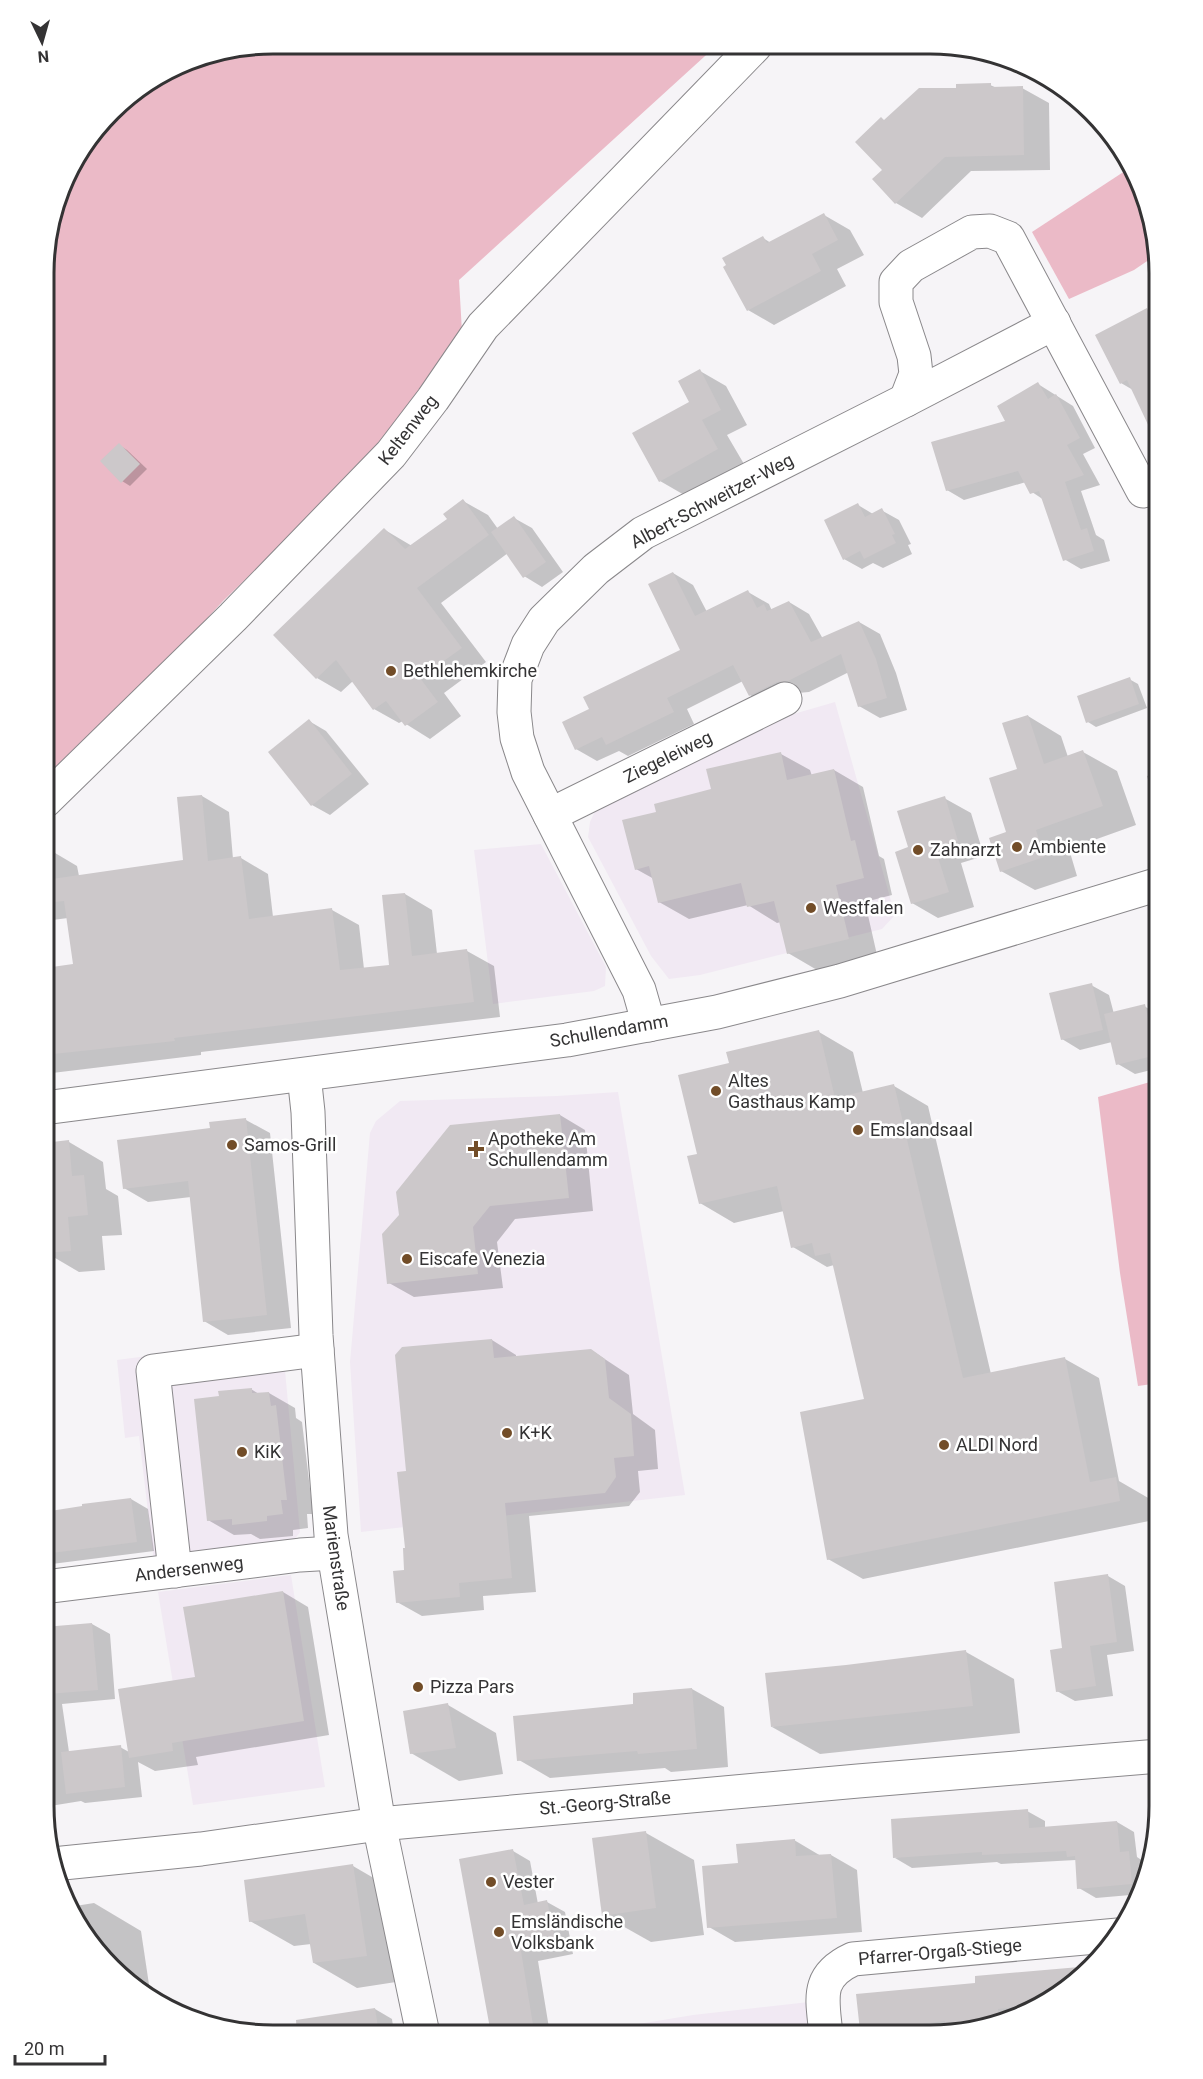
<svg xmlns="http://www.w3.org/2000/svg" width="1203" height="2079" viewBox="0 0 1203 2079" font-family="Roboto,sans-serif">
  <rect width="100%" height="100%" fill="#f6f4f7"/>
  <!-- built -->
  <g fill="#f1e9f3">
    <path d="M835,702l60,213 -13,14 -182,46 -31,4 -18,-23 -63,-119 2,-15 6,-13 170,-87z"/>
    <path d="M541,844l65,123 -1,19 -11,5 -101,13 -19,-154z"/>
    <path d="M618,1092l67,403 -324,37 -11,-170 20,-229 6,-12 24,-20 157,-5z"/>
    <path d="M282,1338l18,194 -8,11 -138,19 -15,-126 -14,2 -8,-78z"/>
    <path d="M291,1575l34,212 -132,18 -35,-213z"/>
    <path d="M809,2002l3,33 -234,-1 115,-19z"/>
  </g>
  <!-- green -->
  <g fill="#ebbac7">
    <path d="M273,44l443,2 -257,234 3,52 -82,117 -157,152 -66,72 -112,107v-537l22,-72 54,-70 64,-40z"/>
    <path d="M1131,167l16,32 9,56 -22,15 -65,29 -37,-67z"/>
    <path d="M1159,1073v310l-21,3 -18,-113 -22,-176 52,-15z"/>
  </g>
  <!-- shadow -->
  <g fill="#0003">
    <path d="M990,85l7,3h25l27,15 1,67 -79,1 -49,47 -26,-15 -12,-33 1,-49 73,-32z"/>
    <path d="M824,215l26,15 14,25 -27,14 9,17 -72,39 -26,-15 15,-72 8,5z"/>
    <path d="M1147,310l12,7v127l-26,-54 -12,-7z"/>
    <path d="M700,371l26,15 21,39 -20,10 17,29 -58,32 -26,-15 31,-79z"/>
    <path d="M1038,384l35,22 22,42 -12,6 17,31 -19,6 15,44 8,5 6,21 -29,8 -17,-10 -20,-59 -12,-8 -6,-10 -62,18 -17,-10 61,-68z"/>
    <path d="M119,445l8,5 20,19 -17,17 -8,-5z"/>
    <path d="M463,501l25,14 10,14 16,-11 18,10 31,44 -21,15 -18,-11 -16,-23 -67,50 45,59 -42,31 17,23 -31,23 -24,-15 -3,-3 -4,2 -25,-14 -21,-28 -12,11 -24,-14 68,-148 27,16 37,-27z"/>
    <path d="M858,505l15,9 8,-4 18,10 12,24 -3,1 4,9 -29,14 -10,-5 -11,6 -18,-10z"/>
    <path d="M673,573l20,12 14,27 41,-20 21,12 3,7 17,-9 20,12 14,25 36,-17 21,12 16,39 11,37 -27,8 -21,-12 -10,-34 -40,20 -11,1 -27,14 -21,-12 -7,-14 -56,28 7,15 -66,32 -9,-5 -22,10 -21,-12 15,-39 91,-59z"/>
    <path d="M1129,679l9,5 9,24 -51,19 -8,-5z"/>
    <path d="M1028,716l33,20 7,21 15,-5 34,19 19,54 -67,24 8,27 -42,14 -34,-19z"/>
    <path d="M309,721l17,10 43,53 -39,31 -18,-10 -42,-53z"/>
    <path d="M781,754l29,16 2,6 22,-6 29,17 16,69 5,3 8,36 -27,7 12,53 -60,15 -29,-17 -7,-31 -4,1 -29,-18 -59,14 -30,-17 -5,-23 -18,-10 21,-56 55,-23z"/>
    <path d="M1159,772v42l-12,-38z"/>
    <path d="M202,796l27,16 4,47 8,-1 27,16 5,43 59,-7 27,15 5,44 27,-3 14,-72 27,16 5,44 30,-3 27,15 6,51 -299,35v3l-157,19 1,-105 30,-3 -7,-48 -23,3v-70l5,-1 27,16 2,10 106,-15z"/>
    <path d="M944,798l27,15 13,43 -23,7 13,44 -36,11 -26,-15 -3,-55z"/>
    <path d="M1091,985l18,10 5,19 30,-8 15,9v53l-24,6 -17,-10 -6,-22 -32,8 -18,-11z"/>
    <path d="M819,1032l34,20 10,41 31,-7 34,20 63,268 74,-15 34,19 20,103 31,18 4,21 -291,59 -35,-20 38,-159 -32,-135 -7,2 -34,-20 -9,-36 -50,12 -34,-20 -2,-48 33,-91z"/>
    <path d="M560,1115l25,15 8,81 -78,8 -18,23 6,46 -89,9 -25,-14z"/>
    <path d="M246,1120l24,13 21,195 -63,7 -24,-14 -13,-124 -43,5 -24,-14 88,-59z"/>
    <path d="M69,1142l34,20 3,27 12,7 4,39 -20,1 3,34 -26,2 -34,-20z"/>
    <path d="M492,1340l24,15v2l75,-7 38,25 4,39 22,16 3,39 -20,2 2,21 -11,14 -100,10 7,76 -53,4 1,14 -62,6 -25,-14 9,-31 2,-99z"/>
    <path d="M251,1389l8,5 10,-1 26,15 1,10 6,4 11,92h-6l1,14 -15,2v6l-33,3 -9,-5 -17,1 -26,-15 12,-122z"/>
    <path d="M131,1499l17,10 6,42 -110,14v-51z"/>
    <path d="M1108,1576l17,10 9,65 -27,4 6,41 -38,5 -18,-10z"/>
    <path d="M283,1592l25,15 21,128 -133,22 2,8 -43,6 -17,-9 4,35 -57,6 -4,-2 -37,6v-143l3,-1 -3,-35 48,-4 18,10 5,65 -53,5 7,48 51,-5 9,5 68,-74z"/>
    <path d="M966,1652l48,27 6,54 -200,21 -48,-27z"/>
    <path d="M692,1689l32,18 4,60 -57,5 -6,-4 -115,10 -31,-18 116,-55z"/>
    <path d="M448,1705l48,28 7,41 -44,7 -48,-28z"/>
    <path d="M1027,1811l18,10v8l72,-7 17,10 3,25 9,6 1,9 -5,22 -46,4 -17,-10 -3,-28 -75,4 -4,-2 -85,6 -17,-10z"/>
    <path d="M646,1833l48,27 10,75 -53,7 -48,-27z"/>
    <path d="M794,1840l27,16 10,-1 26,15 5,62 -127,10 -26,-15 31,-63z"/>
    <path d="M513,1851l17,10 8,43 9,-2 18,10 8,42 -35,7 12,73h-57l-32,-174z"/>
    <path d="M353,1866l43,25 13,89 -52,8 -43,-25 -3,-19 -17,2 -44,-25z"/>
    <path d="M94,1903l47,28 10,67 -29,-19 -40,-45 -13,-27z"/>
    <path d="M1058,1997l-54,26 -87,12h-46l-10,-5z"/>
    <path d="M375,2009l17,10 2,15h-63z"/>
  </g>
  <!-- building -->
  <g fill="#ccc8ca">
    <path d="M991,83v4l32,-1 1,69 -79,2 -50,47 -23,-25 10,-9 -27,-28 26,-25 3,3 35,-32h37v-4z"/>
    <path d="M824,213l14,27 -26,14 9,17 -74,40 -24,-44 3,-2 -4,-7 41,-22 4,7z"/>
    <path d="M1147,308l12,25v115l-32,-68 -7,4 -25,-49z"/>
    <path d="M700,369l21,41 -19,10 16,29 -59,33 -27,-49 57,-31 -11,-21z"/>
    <path d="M1038,382l10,17 8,-5 24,44 -13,7 17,30 -19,7 16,48 6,-2 7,23 -31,10 -24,-70 -9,3 -12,-23 -72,20 -15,-49 74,-21 -8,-15z"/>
    <path d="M119,443l21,21 -19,19 -21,-22z"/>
    <path d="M463,499l26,36 -72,53 45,60 -42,30 18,24 -33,24 -19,-25 -13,9 -37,-50 -20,19 -43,-44 111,-107 21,21 42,-30 -4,-5z"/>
    <path d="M858,503l7,14 17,-9 13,26 -3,1 4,8 -32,16 -4,-8 -17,9 -19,-40z"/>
    <path d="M514,516l32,46 -23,16 -32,-46z"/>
    <path d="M673,572l22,44 53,-26 9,18 7,-4 3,7 22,-10 22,41 48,-21 17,38 11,39 -29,9 -17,-53 -53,27 -11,1 -28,14 -16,-31 -66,33 7,14 -68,33 -4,-8 -27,13 -13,-28 27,-13 -6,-12 97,-47 -32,-66z"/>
    <path d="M1130,677l9,27 -53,19 -9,-27z"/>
    <path d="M1028,715l16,49 39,-14 20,56 -67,24 8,27 -44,15 -11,-34 17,-6 -17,-54 28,-9 -15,-46z"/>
    <path d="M309,719l43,55 -41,32 -43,-54z"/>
    <path d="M781,752l6,28 47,-11 17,72 4,-1 9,38 -28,7 13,54 -62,15 -13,-53 -27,6 -6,-24 -83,20 -9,-37 -14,4 -13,-50 34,-8 -2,-8 57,-15 -5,-20z"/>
    <path d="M202,795l6,66 33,-5 8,63 83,-11 8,62 49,-5 -7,-70 23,-2 7,63 55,-7 7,53 -300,36 1,3 -131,14 1,-87 28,-4 -9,-63 -19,2v-23l138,-20 -6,-63z"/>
    <path d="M945,796l13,45 -23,7 14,44 -38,12 -16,-52 13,-5 -11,-36z"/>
    <path d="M1092,983l11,47 -42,10 -12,-47z"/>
    <path d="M1145,1004l12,51 -41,10 -12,-51z"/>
    <path d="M819,1030l16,68 59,-14 69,294 102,-21 25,125 26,-5 4,24 -293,59 -27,-148 64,-13 -34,-146 -15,3 -3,-13 -21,5 -14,-62 -78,18 -12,-48 10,-2 -19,-79 51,-12 -3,-11z"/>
    <path d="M560,1114l9,84 -79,8 -17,21 5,47 -91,10 -5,-50 17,-19 -3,-23 54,-67z"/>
    <path d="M246,1118l21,197 -64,7 -15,-141 -65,8 -6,-49 93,-12 -1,-6z"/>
    <path d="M69,1140l3,36 12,-1 4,40 -20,2 3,34 -27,2v-110z"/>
    <path d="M492,1339l2,19 97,-9 14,10 4,39 22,16 3,42 -20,2 2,19 -11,16 -100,10 7,75 -53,5 1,14 -64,6 -3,-32 11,-1 -1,-22h2l-8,-76 9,-1 -11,-116 7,-8z"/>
    <path d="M252,1388v5l17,-1 2,14 5,-1 11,95h-6l2,14 -16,2v5l-35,4v-6l-25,2 -13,-122 25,-3 -1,-5z"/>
    <path d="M131,1498l6,44 -93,12v-42l38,-6v-2z"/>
    <path d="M1108,1574l9,68 -27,4 6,40 -40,6 -6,-42 12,-2 -8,-66z"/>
    <path d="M283,1591l21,130 -132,22 1,8 -44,7 -11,-69 77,-12 -12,-70z"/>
    <path d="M92,1623l6,67 -50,4 -4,-67z"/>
    <path d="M966,1650l7,56 -202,21 -6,-54 81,-8z"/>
    <path d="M692,1688l5,61 -59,5 -1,-3 -120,10 -4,-45 120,-12v-11z"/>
    <path d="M448,1703l8,45 -46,6 -7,-43z"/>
    <path d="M121,1745l4,42 -59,7 -5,-42z"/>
    <path d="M1028,1809l1,19 88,-7 3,31 9,-1 3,33 -55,5 -2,-33 -8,1 -1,-6 -84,4v-3l-89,6 -2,-39z"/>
    <path d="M646,1831l10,77 -54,8 -10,-78z"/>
    <path d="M795,1839l1,17 35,-2 6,64 -130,10 -5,-62 36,-3 -2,-19z"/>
    <path d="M513,1849l11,56 23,-5 9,45 -35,6 13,80 -22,3h-21l-32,-175z"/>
    <path d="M353,1864l14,92 -54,7 -8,-49 -56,8 -5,-42z"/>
    <path d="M1091,1966l-33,31 -18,8 -42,4 1,9 -54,5v-2l-85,10 -4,-37 119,-11v-7z"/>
    <path d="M375,2008l4,26h-82l-1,-14z"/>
  </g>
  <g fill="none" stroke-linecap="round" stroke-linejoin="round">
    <defs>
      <g id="minor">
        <path d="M906,400l10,-26 -2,-18 -18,-54v-20l15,-16 61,-34 18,-1 18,7 135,253"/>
        <path d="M45,801l188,-184 158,-163 42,-55 50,-73 272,-280"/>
        <path d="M550,815l235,-116"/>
        <path d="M649,1025l-10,-35 -111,-218 -11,-34 -3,-26 1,-33 13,-34 16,-25 52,-51 47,-36 263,-133 148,-77"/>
        <path d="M304,1075l4,37 8,223 15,200 48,289 44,210"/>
        <path d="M175,1571l-22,-200 164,-21"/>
        <path d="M44,1587l256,-32 34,-2"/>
        <path d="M53,1864l148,-15 178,-25 479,-43 301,-25"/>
        <path d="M826,2035c-3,-35 -12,-58 27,-76l265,-24"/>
      </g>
      <path id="major" d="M44,1108l523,-68 150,-28 123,-31 319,-97"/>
    </defs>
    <!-- minor casing -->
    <use href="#minor" stroke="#8a888b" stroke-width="35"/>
    <!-- major casing -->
    <use href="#major" stroke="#8a888b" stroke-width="35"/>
    <!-- minor -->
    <use href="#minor" stroke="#fff" stroke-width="33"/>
    <!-- major -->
    <use href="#major" stroke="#fff" stroke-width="33"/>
  </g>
  <!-- markers -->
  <g fill="#724d28" stroke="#fff" stroke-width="2">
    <circle cx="391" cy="671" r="6"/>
    <circle cx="1017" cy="847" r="6"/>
    <circle cx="918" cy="850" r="6"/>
    <circle cx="811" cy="908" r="6"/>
    <circle cx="716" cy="1091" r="6"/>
    <circle cx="858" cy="1130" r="6"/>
    <circle cx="232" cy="1145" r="6"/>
    <path d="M473 1140h6v6h6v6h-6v6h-6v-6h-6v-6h6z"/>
    <circle cx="407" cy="1259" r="6"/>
    <circle cx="507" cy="1433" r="6"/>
    <circle cx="944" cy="1445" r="6"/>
    <circle cx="242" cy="1452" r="6"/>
    <circle cx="418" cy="1687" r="6"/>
    <circle cx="491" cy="1882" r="6"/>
    <circle cx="499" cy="1932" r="6"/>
  </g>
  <g text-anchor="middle" stroke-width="5" stroke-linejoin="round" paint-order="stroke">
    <!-- street labels -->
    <g font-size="18" fill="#343334" stroke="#fff">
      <text transform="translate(408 430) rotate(-52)" y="6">Keltenweg</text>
      <text transform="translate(712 501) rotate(-28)" y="6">Albert-Schweitzer-Weg</text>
      <text transform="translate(668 757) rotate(-26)" y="6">Ziegeleiweg</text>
      <text transform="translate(609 1031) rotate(-10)" y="6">Schullendamm</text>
      <text transform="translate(336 1558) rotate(82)" y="6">Marienstraße</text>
      <text transform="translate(189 1569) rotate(-7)" y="6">Andersenweg</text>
      <text transform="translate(605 1803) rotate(-5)" y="6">St.-Georg-Straße</text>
      <text transform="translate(940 1952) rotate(-5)" y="6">Pfarrer-Orgaß-Stiege</text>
    </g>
    <!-- poi labels -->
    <g font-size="18" fill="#343334" stroke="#fff" text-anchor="start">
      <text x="403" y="677">Bethlehemkirche</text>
      <text x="1029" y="853">Ambiente</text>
      <text x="930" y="856">Zahnarzt</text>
      <text x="823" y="914">Westfalen</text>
      <text x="728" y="1087">Altes<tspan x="728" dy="21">Gasthaus Kamp</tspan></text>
      <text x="870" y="1136">Emslandsaal</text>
      <text x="488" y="1145">Apotheke Am<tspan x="488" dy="21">Schullendamm</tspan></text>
      <text x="244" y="1151">Samos-Grill</text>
      <text x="419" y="1265">Eiscafe Venezia</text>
      <text x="519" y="1439">K+K</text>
      <text x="956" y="1451">ALDI Nord</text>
      <text x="254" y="1458">KiK</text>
      <text x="430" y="1693">Pizza Pars</text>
      <text x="503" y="1888">Vester</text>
      <text x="511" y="1928">Emsländische<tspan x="511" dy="21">Volksbank</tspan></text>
    </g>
  </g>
  <!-- crop -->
  <path d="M0 0H1203V2079H0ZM273 54H930A219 219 0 0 1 1149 273V1806A219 219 0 0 1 930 2025H273A219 219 0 0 1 54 1806V273A219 219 0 0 1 273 54Z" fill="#fff" fill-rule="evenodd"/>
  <path fill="none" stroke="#343334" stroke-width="3" d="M273 54H930A219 219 0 0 1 1149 273V1806A219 219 0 0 1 930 2025H273A219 219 0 0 1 54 1806V273A219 219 0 0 1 273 54Z"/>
  <!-- north arrow -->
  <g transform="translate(42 42) rotate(175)" stroke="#ffffff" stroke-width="4.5" paint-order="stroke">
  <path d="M0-4.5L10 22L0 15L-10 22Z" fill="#343334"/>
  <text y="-9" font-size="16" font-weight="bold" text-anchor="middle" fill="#343334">N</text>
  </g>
  <!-- scale -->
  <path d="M15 2055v9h90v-9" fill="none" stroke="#343334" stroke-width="3"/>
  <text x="24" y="2055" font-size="18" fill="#343334" stroke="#ffffff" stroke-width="4.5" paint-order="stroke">20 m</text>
</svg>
